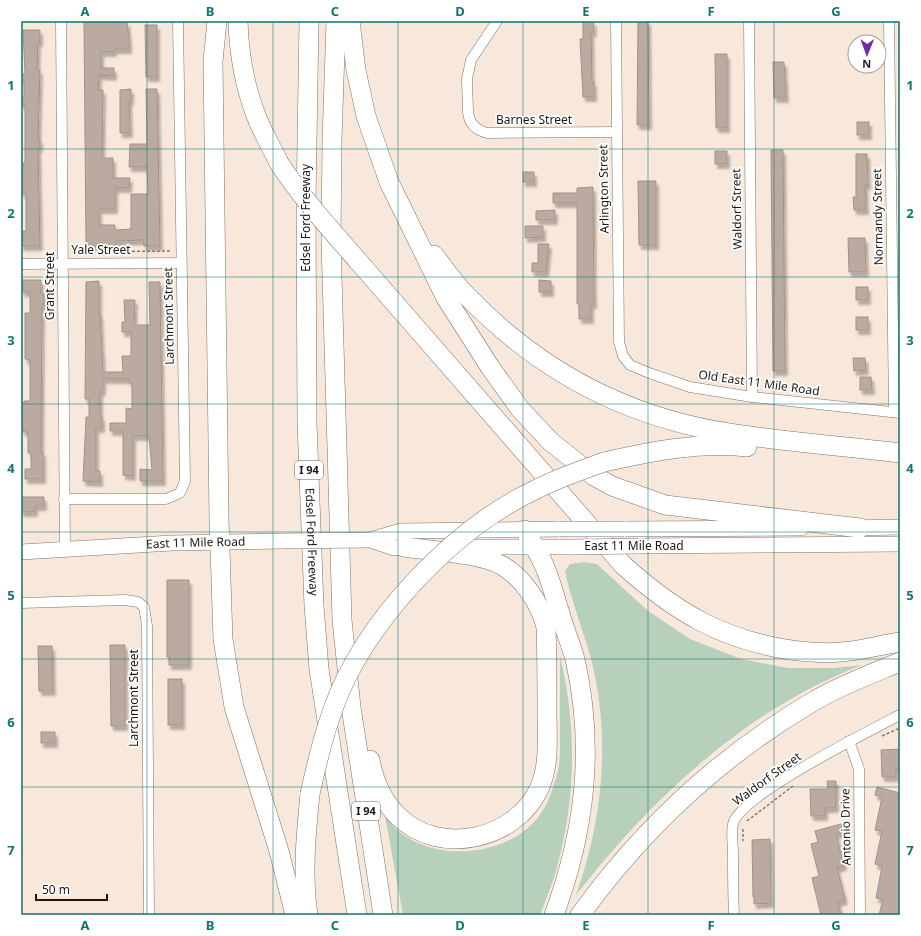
<svg xmlns="http://www.w3.org/2000/svg" width="921" height="936" viewBox="0 0 921 936" font-family="'Noto Sans',sans-serif">
  <defs>
    <filter id="shadow"><feDropShadow dx="2.5" dy="4.5" stdDeviation="1" flood-color="#0004"/></filter>
  </defs>
  <rect width="100%" height="100%" fill="#f7e8db"/>
  <!-- green -->
  <g fill="#b7d0bb">
    <path d="M584,562l13,2 51,47 42,28 51,20 47,9h46l28,-3c-117,45 -210,133 -286,230 27,-75 35,-159 15,-236 -8,-30 -20,-58 -26,-88l5,-7z"/>
    <path d="M560,656c17,70 16,142 -3,211 -4,16 -11,32 -17,48h-137l-18,-99c7,8 13,16 22,21 38,25 104,17 132,-21 9,-12 14,-27 18,-42 4,-13 3,-31 3,-45 0,-24 0,-48 0,-73z"/>
  </g>
  <!-- building -->
  <g fill="#baaaa0" stroke="#a29389" filter="url(#shadow)">
    <path d="M84,21l43,1 2,17v10h-15v3h-13v16h13v8l-15,-1 -1,15h5l-1,68h11v20h17l-1,10h-14v21h-16v16h16v5l16,-1v-35h17l-1,-27h-18l1,-23h17l-1,-55h11l3,157h-16l-1,-6 -27,1v6l-30,-1z"/>
    <path d="M583,21h10l1,11h-3l1,50h2v15h-11l-3,-58h3z"/>
    <path d="M638,21h10l1,104h-12z"/>
    <path d="M145,25h12v52h-11z"/>
    <path d="M23,30h17v12h-2l-1,28h3l-2,69h2v9h-2l2,98h-19l2,-15h3v-37h-4l-1,-16v-10h2v-5h2v-58h-4v-8h3v-16h-3v-7h4z"/>
    <path d="M715,54h12v74h-11z"/>
    <path d="M773,62h11l2,36h-12z"/>
    <path d="M131,89v12h-2l1,32h-10v-43z"/>
    <rect x="857" y="122" width="12" height="13"/>
    <path d="M771,150h12l2,221h-12z"/>
    <rect x="715" y="151" width="12" height="13"/>
    <path d="M856,154h11l1,31h-3l1,25h-12l-1,-13h3z"/>
    <rect x="523" y="172" width="11" height="10"/>
    <path d="M638,181h18v64h-17z"/>
    <path d="M593,187l1,117h-3v15h-12v-15h-2v-101h-24v-10h24v-5z"/>
    <path d="M555,210v10h-19v-9z"/>
    <path d="M525,226h18v11l-18,1z"/>
    <path d="M848,238h17l1,34h-17z"/>
    <path d="M538,244h11l-3,28h-14v-9h6z"/>
    <path d="M22,280h19v14h3v11h-2l-1,147h2v27h-18v-10h6v-16h-3v-21h-5v-4h-2v-25h3v-2h6v-41l-5,-1v-46h5v-21h-8z"/>
    <path d="M539,280l12,1v11h-12z"/>
    <path d="M99,281v32h1l3,59h20l-1,-16h9v-24h-9v-10h3l-1,-22h11l-1,25h16l-1,-43h11l3,199h-23v-12l12,1 -3,-34h-16v40l-10,-1v-44h-13v-8h16v-15l6,1v-26h-3v-4h-26v12h-3v25h2v12h-6v43h4v11l-17,-1 3,-64h3v-18h-4l1,-117z"/>
    <rect x="856" y="287" width="12" height="13"/>
    <rect x="856" y="317" width="12" height="13"/>
    <path d="M853,358h12l1,12 -12,1z"/>
    <path d="M860,377h11l1,13h-12z"/>
    <path d="M21,497h23v9h-9v6h-14z"/>
    <path d="M167,580h22v85h-20v-8h-2z"/>
    <path d="M110,645h15v81h-14z"/>
    <path d="M38,646h14l1,45h-14z"/>
    <rect x="168" y="679" width="14" height="46"/>
    <rect x="41" y="732" width="14" height="11"/>
    <path d="M900,749v20h-4v8h-14l-1,-27z"/>
    <path d="M827,781h9v27h-11v8h-14l-1,-27h18z"/>
    <path d="M877,787l23,6v122h-21l4,-16 -7,-1 6,-32 -7,-2 7,-33 -7,-1 7,-33 -7,-2z"/>
    <path d="M841,824l2,8 -7,2 8,32 -7,2 8,32 -7,2 3,13h-20l-9,-37 7,-2 -8,-32 7,-2 -3,-11z"/>
    <path d="M770,839l1,64 -17,1v-7h-1l-1,-57z"/>
  </g>
  <g fill="none" stroke-linecap="round" stroke-linejoin="round">
    <defs>
      <g id="minor">
        <path d="M61,21l4,530"/>
        <path d="M497,21l-26,39 -4,19 1,33c1,12 8,18 19,21l129,-1"/>
        <path d="M616,21l3,321 4,14 7,9 19,8 41,14 62,10 148,16"/>
        <path d="M749,21l3,376"/>
        <path d="M889,21l5,391"/>
        <path d="M21,264l160,-1"/>
        <path d="M64,499h102l14,-6 5,-12 -7,-460"/>
        <path d="M21,603l104,-3 13,2 6,5 3,19 2,289"/>
        <path d="M849,741l10,28 1,146"/>
        <path d="M734,915c-1,-20 -1,-41 -1,-61 0,-9 -2,-21 0,-30 6,-28 138,-94 167,-109"/>
      </g>
      <g id="secondary">
        <path d="M849,528l51,-1"/>
        <path d="M624,529l177,-1"/>
        <path d="M370,540l24,8 22,-1"/>
        <path d="M370,540l31,-9 159,-2"/>
        <path d="M638,546l262,-2"/>
        <path d="M452,547h123"/>
        <path id="s1" d="M21,552l151,-9 110,-2"/>
      </g>
      <g id="motorway">
        <path d="M217,21l-4,40 6,458 4,120 11,68 45,144 16,64"/>
        <path d="M238,21c1,33 7,67 19,97 6,15 15,30 22,45"/>
        <path id="s2" d="M309,21l-3,182 1,219 7,184 5,63 38,246"/>
        <path d="M336,21l-4,119 -1,101 11,379 9,87 32,208"/>
        <path d="M350,21l6,49 10,46 23,66 57,116 44,69 30,42 31,33 43,34 18,10 53,19 195,23"/>
        <path d="M434,255c10,13 20,28 32,40 72,75 159,122 263,138 56,9 114,13 171,20"/>
        <path d="M358,261l265,304c51,46 99,75 168,85 16,2 33,4 49,2 20,-1 40,-7 60,-10"/>
        <path d="M604,462c49,-11 93,-20 143,-15"/>
        <path d="M525,530c7,13 16,26 21,40 6,14 9,29 14,43 4,16 11,31 15,46 20,89 10,172 -21,256"/>
        <path d="M370,760c4,21 12,41 28,56 41,41 117,24 141,-27 11,-24 8,-52 8,-77 0,-29 0,-57 -1,-85 -6,-24 -22,-48 -43,-61 -22,-13 -72,-15 -99,-19"/>
        <path d="M308,915c-6,-41 -2,-80 2,-121"/>
        <path d="M580,915c63,-87 142,-160 234,-214 27,-16 57,-27 86,-39"/>
      </g>
    </defs>
    <!-- minor casing -->
    <use href="#minor" stroke="#7f7267" stroke-width="11"/>
    <!-- secondary casing -->
    <use href="#secondary" stroke="#7f7267" stroke-width="16"/>
    <!-- motorway casing -->
    <use href="#motorway" stroke="#7f7267" stroke-width="20"/>
    <!-- path -->
    <g stroke="#857b73" stroke-width="1.5" stroke-dasharray="3 2" stroke-linecap="butt">
      <path d="M72,252l100,-1"/>
      <path d="M882,736l18,-8"/>
      <path d="M747,821l46,-35"/>
      <path d="M743,829v12"/>
    </g>
    <!-- minor -->
    <use href="#minor" stroke="#fff" stroke-width="10"/>
    <!-- secondary -->
    <use href="#secondary" stroke="#fff" stroke-width="15"/>
    <!-- motorway -->
    <use href="#motorway" stroke="#fff" stroke-width="19"/>
    <defs>
      <g id="secondary-bridge">
        <path d="M560,529h64"/>
        <path d="M282,541l88,-1"/>
        <path d="M575,547l63,-1"/>
      </g>
      <g id="motorway-bridge">
        <path d="M279,163c23,35 51,66 79,98"/>
        <path d="M310,794c6,-28 13,-57 23,-85 31,-87 120,-181 204,-220 21,-11 45,-19 67,-27"/>
      </g>
    </defs>
    <!-- secondary-bridge casing -->
    <use href="#secondary-bridge" stroke="#7f7267" stroke-width="16" stroke-linecap="butt"/>
    <!-- motorway-bridge casing -->
    <use href="#motorway-bridge" stroke="#7f7267" stroke-width="20" stroke-linecap="butt"/>
    <!-- secondary-bridge -->
    <use href="#secondary-bridge" stroke="#fff" stroke-width="15"/>
    <!-- motorway-bridge -->
    <use href="#motorway-bridge" stroke="#fff" stroke-width="19"/>
  </g>
  <!-- grid -->
  <path fill="none" stroke="#0f766e" stroke-width="1" stroke-opacity="0.55" d="M147,21v894M273,21v894M398,21v894M523,21v894M648,21v894M774,21v894M21,149h879M21,277h879M21,404h879M21,532h879M21,659h879M21,787h879"/>
  <g text-anchor="middle" stroke-width="3.5" stroke-linejoin="round" paint-order="stroke">
    <!-- shield labels -->
    <g fill="#fff" stroke="#605d5a" stroke-width="1">
      <rect x="295" y="461" width="28" height="18" rx="3"/>
      <rect x="352" y="802" width="28" height="18" rx="3"/>
    </g>
    <g font-size="11" font-weight="bold" fill="#1c1713">
      <text x="309" y="474">I 94</text>
      <text x="366" y="815">I 94</text>
    </g>
    <!-- street labels -->
    <g font-size="12" fill="#1c1713" stroke="#fff">
      <text x="534" y="124">Barnes Street</text>
      <text transform="translate(604 189) rotate(-91)" y="4">Arlington Street</text>
      <text transform="translate(737 209) rotate(-91)" y="4">Waldorf Street</text>
      <text transform="translate(878 217) rotate(-91)" y="4">Normandy Street</text>
      <text transform="translate(306 218) rotate(-90)" y="4">Edsel Ford Freeway</text>
      <text x="101" y="254">Yale Street</text>
      <text transform="translate(50 286) rotate(-90)" y="4">Grant Street</text>
      <text transform="translate(169 316) rotate(-91)" y="4">Larchmont Street</text>
      <text transform="translate(759 383) rotate(8)" y="4">Old East 11 Mile Road</text>
      <text dy="4" stroke="none"><textPath href="#s2" startOffset="521">Edsel Ford Freeway</textPath></text>
      <text dy="4" stroke="none"><textPath href="#s1" startOffset="175">East 11 Mile Road</textPath></text>
      <text x="634" y="550">East 11 Mile Road</text>
      <text transform="translate(134 698) rotate(-90)" y="4">Larchmont Street</text>
      <text transform="translate(767 779) rotate(-36)" y="4">Waldorf Street</text>
      <text transform="translate(846 827) rotate(-91)" y="4">Antonio Drive</text>
    </g>
  </g>
  <!-- border -->
  <rect width="921" height="936" fill="none" stroke="#ffffff" stroke-width="44"/>
  <!-- north arrow -->
  <g transform="translate(867 54) rotate(181)"><circle r="19" fill="#ffffff" stroke="#a4a2a1"/>
  <path d="M0-3L7 15L0 10L-7 15Z" fill="#6d2ea4"/>
  <text y="-6" font-size="11" font-weight="bold" text-anchor="middle" fill="#1c1713">N</text>
  </g>
  <!-- scale -->
  <path d="M36 894v6h71v-6" fill="none" stroke="#1c1713" stroke-width="2"/>
  <text x="42" y="894" font-size="12" fill="#1c1713" stroke="#ffffff" stroke-width="3" paint-order="stroke">50 m</text>
  <rect x="22" y="22" width="877" height="892" fill="none" stroke="#0f766e" stroke-width="1.5"/>
  <g font-size="13" text-anchor="middle" font-weight="bold" fill="#0f766e">
    <text x="85" y="16">A</text>
    <text x="210" y="16">B</text>
    <text x="335" y="16">C</text>
    <text x="460" y="16">D</text>
    <text x="586" y="16">E</text>
    <text x="711" y="16">F</text>
    <text x="836" y="16">G</text>
    <text x="11" y="90">1</text>
    <text x="910" y="90">1</text>
    <text x="11" y="218">2</text>
    <text x="910" y="218">2</text>
    <text x="11" y="345">3</text>
    <text x="910" y="345">3</text>
    <text x="11" y="473">4</text>
    <text x="910" y="473">4</text>
    <text x="11" y="600">5</text>
    <text x="910" y="600">5</text>
    <text x="11" y="727">6</text>
    <text x="910" y="727">6</text>
    <text x="11" y="855">7</text>
    <text x="910" y="855">7</text>
    <text x="85" y="930">A</text>
    <text x="210" y="930">B</text>
    <text x="335" y="930">C</text>
    <text x="460" y="930">D</text>
    <text x="586" y="930">E</text>
    <text x="711" y="930">F</text>
    <text x="836" y="930">G</text>
  </g>
</svg>
